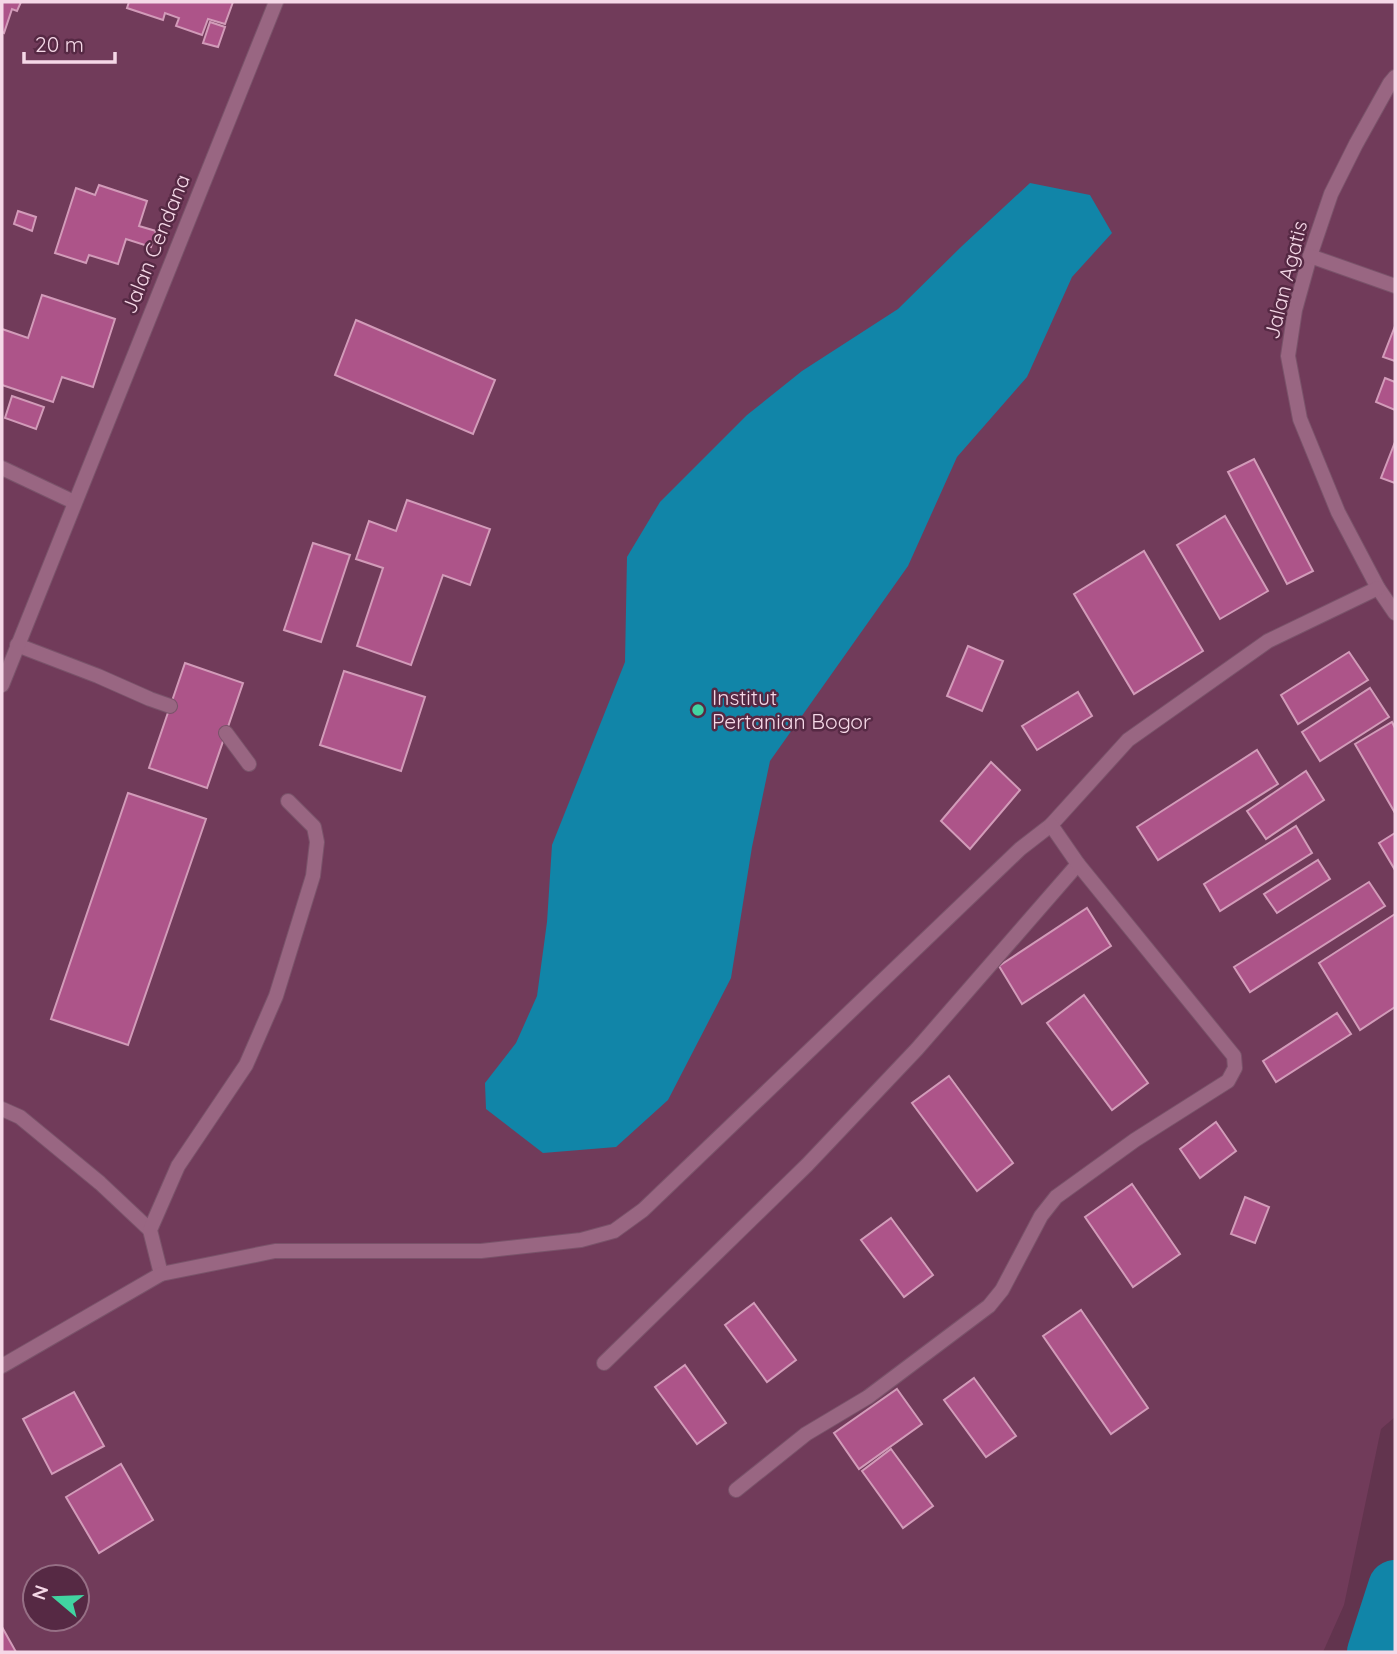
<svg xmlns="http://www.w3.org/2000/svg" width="1397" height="1654" viewBox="0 0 1397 1654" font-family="Quicksand,sans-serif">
  <rect width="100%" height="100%" fill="#62344e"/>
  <!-- built -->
  <path fill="#713b5a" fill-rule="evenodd" d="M2,2h1393v1415l-14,12 -37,176 -21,47h-1321zM35,1577h42v42h-42z"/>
  <!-- water -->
  <path fill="#1185a8" d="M1030,183l60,12 22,38 -40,44 -45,100 -70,80 -49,109 -138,195 -18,86 -21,131 -63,122 -52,47 -73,6 -57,-44 -1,-26 31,-40 21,-47 10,-74 5,-77 73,-183 2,-105 33,-55 87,-87 55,-44 96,-62 64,-63z"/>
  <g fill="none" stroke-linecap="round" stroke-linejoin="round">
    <!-- river -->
    <path stroke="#1185a8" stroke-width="54" d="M1374,1652l21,-65"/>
  </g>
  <!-- building -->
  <g fill="#ad5489" stroke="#d29bb9" stroke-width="2">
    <path d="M2,2h19l-4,9 -5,-2 -8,24 -2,-1z"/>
    <path d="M129,2h104l-8,22 -17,-5 -6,16 -26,-9 3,-8 -14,-5 -2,7 -36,-12z"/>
    <path d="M210,22l15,5 -7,20 -15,-4z"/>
    <path d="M99,185l48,16 -8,25 17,5 -5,16 -25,-8 -8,25 -29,-9 -3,8 -31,-10 21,-65 19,7z"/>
    <path d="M18,211l18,6 -4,14 -18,-7z"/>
    <path d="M42,295l73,24 -22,68 -31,-10 -9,25 -51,-17v-56l26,9z"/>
    <path d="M356,320l139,60 -22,54 -138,-59z"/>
    <path d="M1395,326v35l-12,-4z"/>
    <path d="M1385,378l10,4v28l-19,-8z"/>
    <path d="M12,396l32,11 -8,22 -31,-11z"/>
    <path d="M1395,442v41l-14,-5z"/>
    <path d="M1254,459l59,112 -26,13 -59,-112z"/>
    <path d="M407,500l83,29 -20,56 -27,-10 -32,90 -54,-19 26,-78 -27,-9 13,-38 27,10z"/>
    <path d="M1225,516l43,75 -48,28 -43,-74z"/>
    <path d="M313,543l37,12 -29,87 -37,-12z"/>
    <path d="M1144,551l59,100 -69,43 -60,-100z"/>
    <path d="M968,646l35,15 -21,50 -35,-15z"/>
    <path d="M1349,652l19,28 -70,44 -17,-29z"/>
    <path d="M185,663l58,20 -36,105 -58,-20z"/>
    <path d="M344,671l81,26 -24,74 -81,-26z"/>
    <path d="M1370,688l19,29 -69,44 -18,-29z"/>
    <path d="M1078,692l14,24 -55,34 -15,-24z"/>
    <path d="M1392,722l3,6v85l-40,-69z"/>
    <path d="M1257,750l21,34 -120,76 -21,-33z"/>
    <path d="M991,762l29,28 -50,59 -29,-28z"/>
    <path d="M1306,771l18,29 -58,39 -19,-28z"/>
    <path d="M128,793l78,26 -78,226 -77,-26z"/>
    <path d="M1296,826l16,27 -92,58 -16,-27z"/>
    <path d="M1395,833v37l-16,-27z"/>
    <path d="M1318,860l12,19 -53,34 -13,-19z"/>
    <path d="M1369,882l16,24 -135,86 -16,-25z"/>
    <path d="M1087,908l24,38 -89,58 -23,-38z"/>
    <path d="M1395,914v93l-35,23 -41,-67z"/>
    <path d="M1084,995l64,88 -36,27 -65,-87z"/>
    <path d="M1337,1013l14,21 -75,48 -13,-21z"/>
    <path d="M949,1076l64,87 -36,28 -65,-88z"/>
    <path d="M1216,1122l20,29 -36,27 -20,-29z"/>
    <path d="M1132,1184l48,70 -47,33 -48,-70z"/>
    <path d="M1245,1197l24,10 -14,36 -24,-9z"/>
    <path d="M891,1218l42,57 -29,22 -43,-57z"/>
    <path d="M754,1303l42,57 -29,22 -42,-57z"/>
    <path d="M1081,1310l67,98 -37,26 -68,-98z"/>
    <path d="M685,1365l41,58 -29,21 -42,-57z"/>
    <path d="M974,1378l42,58 -30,21 -42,-57z"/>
    <path d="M897,1389l25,35 -63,45 -25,-36z"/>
    <path d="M74,1392l30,54 -52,28 -29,-55z"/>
    <path d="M891,1449l42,57 -30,22 -41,-57z"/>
    <path d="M121,1464l32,56 -54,33 -33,-56z"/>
    <path d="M2,1627l14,25h-14z"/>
  </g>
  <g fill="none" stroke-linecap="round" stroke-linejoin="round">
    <defs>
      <g id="lane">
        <path d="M1395,77l-5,6 -34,61 -25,50 -21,62 -15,54 -7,46 12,63 38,93 40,76 17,25"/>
        <path d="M1310,256l85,30"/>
        <path d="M2,468l72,34"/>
        <path d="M17,645l81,31 52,23 20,7"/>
        <path d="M2,685l274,-683"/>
        <path d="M226,733l23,31"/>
        <path d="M2,1109l18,8 80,66 50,47"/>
        <path d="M161,1274l-11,-44 28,-64 68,-101 30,-69 37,-120 4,-34 -3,-15 -26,-26"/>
        <path d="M604,1363l203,-198 110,-116 161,-185"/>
        <path d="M2,1366l159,-92 114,-23h206l100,-11 33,-9 29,-21 377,-361 31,-24 77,-85 140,-99 110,-53"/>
        <path d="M736,1490l70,-56 62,-37 121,-91 13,-16 39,-74 15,-19 79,-57 93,-59 7,-13 -1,-12 -156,-192 -27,-39"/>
      </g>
    </defs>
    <!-- lane casing -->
    <use href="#lane" stroke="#7a536a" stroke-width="16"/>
    <!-- lane -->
    <use href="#lane" stroke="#996682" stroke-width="14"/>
  </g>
  <!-- markers -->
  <circle fill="#41d4a1" stroke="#562944" stroke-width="2.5" cx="698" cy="710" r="7"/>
  <g text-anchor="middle" stroke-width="5" stroke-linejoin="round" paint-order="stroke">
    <!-- street labels -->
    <g font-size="21" fill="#f5d8e7" stroke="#562944">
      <text transform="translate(156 244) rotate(-68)" y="7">Jalan Cendana</text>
      <text transform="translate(1286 280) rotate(-76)" y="7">Jalan Agatis</text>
    </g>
    <!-- poi labels -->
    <g font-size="21" fill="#f5d8e7" stroke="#562944" text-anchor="start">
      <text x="712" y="705">Institut<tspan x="712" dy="24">Pertanian Bogor</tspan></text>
    </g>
  </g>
  <!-- border -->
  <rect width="1397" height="1654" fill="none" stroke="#f5d8e7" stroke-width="7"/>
  <!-- north arrow -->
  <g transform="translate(56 1598) rotate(289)"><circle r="33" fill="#562944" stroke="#966f85" stroke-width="2"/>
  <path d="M0-5L12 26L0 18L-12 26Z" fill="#41d4a1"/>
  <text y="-10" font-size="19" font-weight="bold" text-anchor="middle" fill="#f5d8e7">N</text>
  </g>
  <!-- scale -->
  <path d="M24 52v10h91v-10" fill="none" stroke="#f5d8e7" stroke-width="3.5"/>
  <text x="35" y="52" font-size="21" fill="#f5d8e7" stroke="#562944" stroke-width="5" paint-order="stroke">20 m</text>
</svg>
